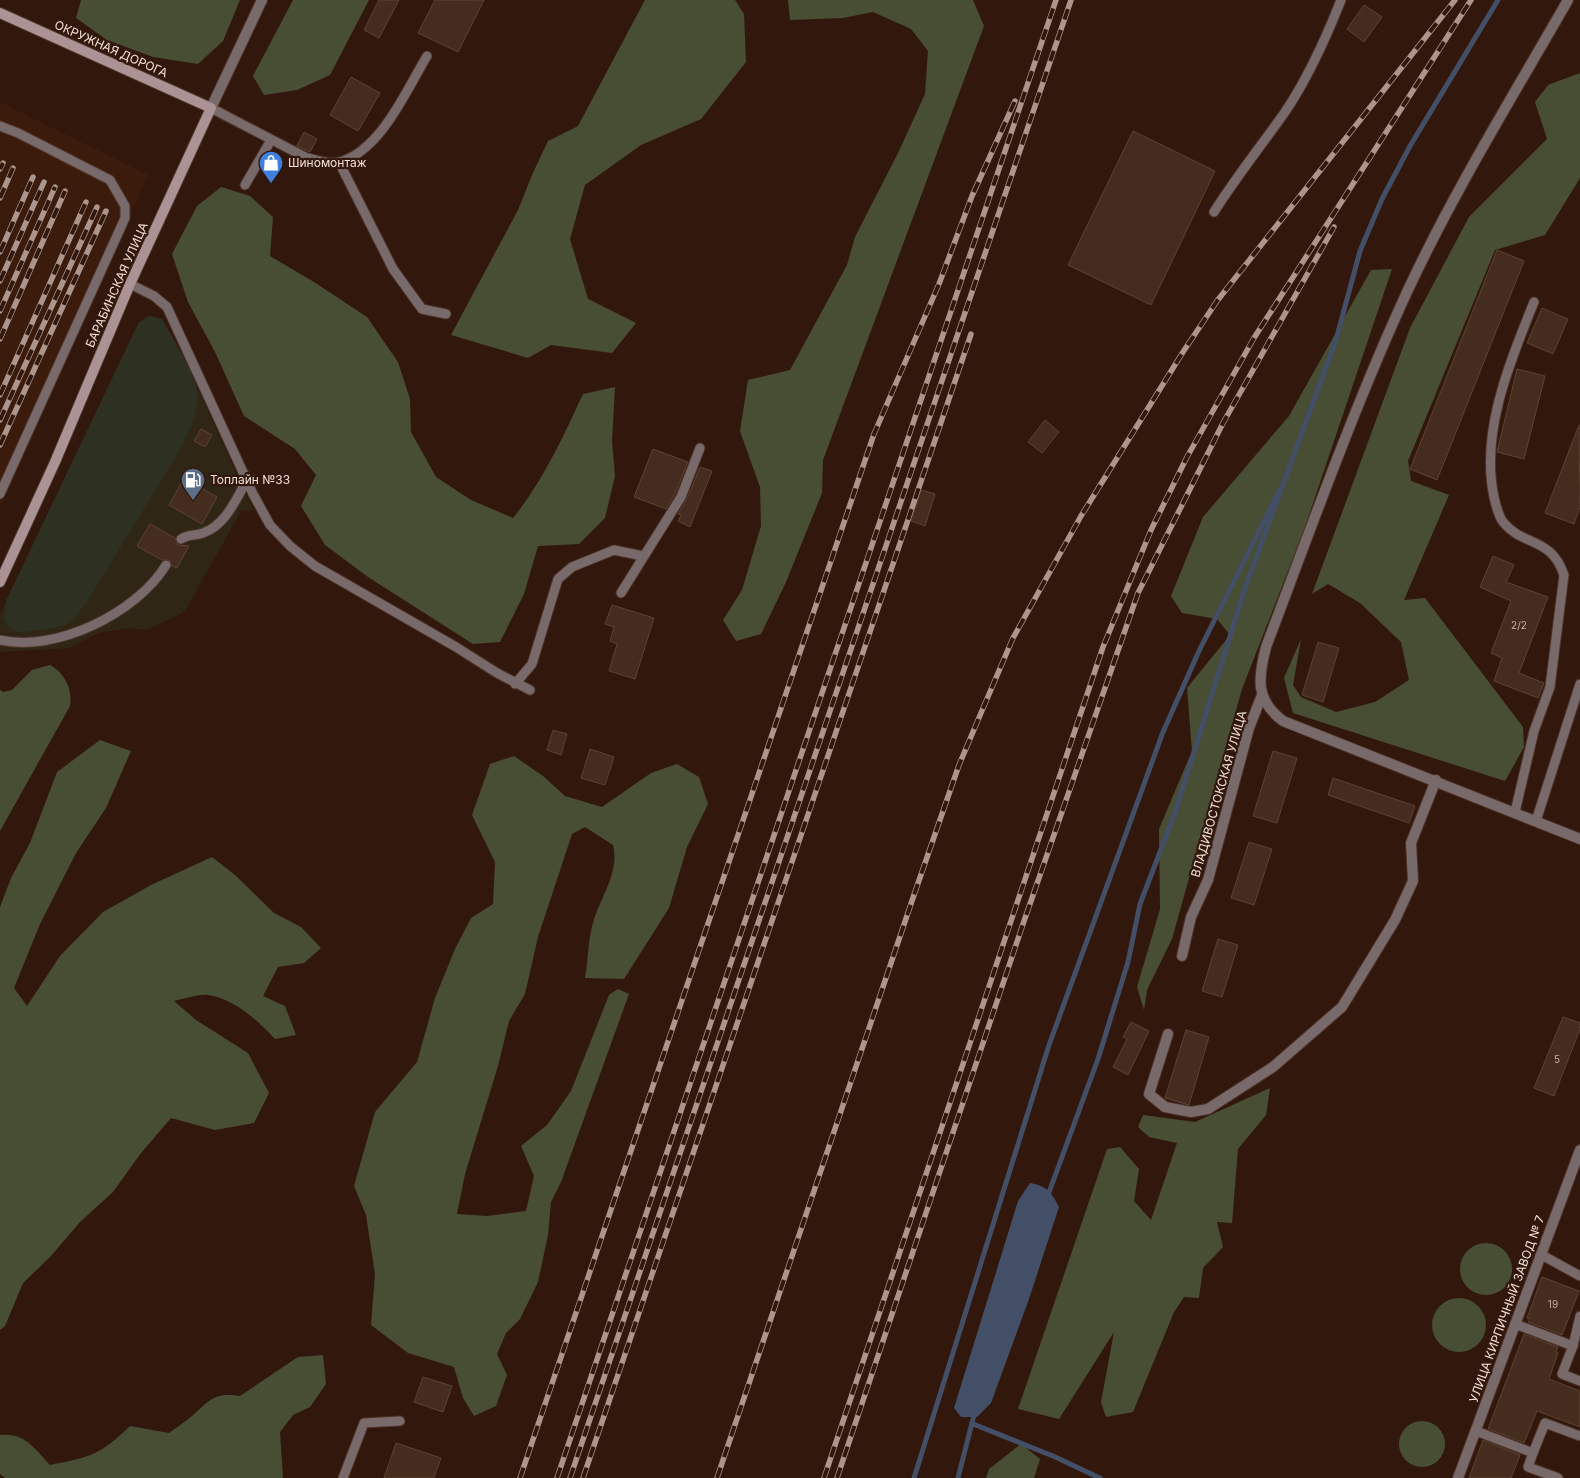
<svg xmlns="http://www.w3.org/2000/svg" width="1580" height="1478" viewBox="0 0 1580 1478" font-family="Inter,sans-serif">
  <rect width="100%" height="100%" fill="#32180c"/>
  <!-- commercial -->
  <path fill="#2f2616" d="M149,316l13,3 34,66 57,125 -12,1 -56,100 -8,5 -31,14 -16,-2 -32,5 -28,15 -70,4v-38l139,-292z"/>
  <!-- built -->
  <path fill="#3b1b0b" d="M0,102l148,73 -148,331z"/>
  <!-- green -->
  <path fill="#2e3122" d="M149,316l13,3c9,17 30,49 34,66 6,22 -6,44 -15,63l-94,154 -17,21 -15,5 -38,4 -7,-4 -6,-8 3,-21 132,-277z"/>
  <!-- forest -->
  <g fill="#484e34">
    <path d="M81,0h159l-17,41 -25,23 -45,-7 -46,-17 -31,-22z"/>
    <path d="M293,0h76l-39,75 -33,15 -33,5 -11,-19z"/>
    <path d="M645,0h90l9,14 2,48 -45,57 -60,26 -56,40 -15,54 18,60 48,24 -24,30 -61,-8 -23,13 -77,-23 67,-125 14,-35 16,-34 30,-15z"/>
    <path d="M788,0h185l11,26 -161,434 -1,33 -36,89 -25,52 -25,7 -13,-21 19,-30 19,-64 -1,-39 -20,-56 8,-51 42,-10 57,-105 8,-28 44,-86 26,-57 3,-43 -17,-22 -38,-17 -30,6 -53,2z"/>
    <path d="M1580,73v105l-35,57 -50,15 -87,211 3,20 38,14 -45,105 21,-2 98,129 1,20 -19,34 -212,-68 -9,-35 17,-39 -8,46 8,12 35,15 39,-10 34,-22 -8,-38 -41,-39 -32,-19 -16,10 98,-266 59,-111 78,-78 -12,-37 13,-17z"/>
    <path d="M221,187l29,9 23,21 -3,39 44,26 53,35 31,45 12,37 1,33 25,45 35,23 42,18c30,-37 50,-81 70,-124l32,-7 -3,54 3,35 -10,42 -26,26 -41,2 -14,48 -24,48 -27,2 -105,-67 -43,-32 -24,-39 15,-31 -21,-26 -51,-33 -29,-64 -27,-50 -16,-48 25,-48z"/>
    <path d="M1392,269l-88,261 -62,159 -70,250 -25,51 -3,20 -7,-23 23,-78 -1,-80 33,-78 -5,-63 43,-53 -13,-16 -35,-6 -11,-17 32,-79 86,-101 82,-146z"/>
    <path d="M50,665c15,8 23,25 20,41l-70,125v-141l3,2 9,-2 20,-20z"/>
    <path d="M100,740l31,11 -25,57 -30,45 -36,71 -26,64 13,18 33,-50 43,-44 48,-27 61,-28 23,18 39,38 27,14 20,21 -17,15 -26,4 -15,29 22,10 11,29 -21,4c-18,-19 -40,-40 -67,-44 -10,-1 -24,4 -34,6l22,19 52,33 21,40 -15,30 -39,7 -44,-12 -30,35 -28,39 -33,30 -30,35 -27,26 -18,43 -5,4v-423l11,-29 19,-35 27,-71z"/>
    <path d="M514,756l29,20 22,20 37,11 49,-34 26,-9 22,13 9,27 -21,43 -18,61 -45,71 -39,-1c3,-18 3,-38 8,-55 7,-25 27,-51 20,-78l-28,-18 -13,7 -34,103 -13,57 -16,27 -11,45 -33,108 -8,40 30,2 39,-5 8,-35 -13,-30 26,-21 24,-34 38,-96 9,-6 11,5 -68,188 -10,20 -3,33 -10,47 -18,37 -14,14 -9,21 10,21 -11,31 -22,10 -11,-18 -9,-31 -46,-14 -37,-28 4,-51 -9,-59 -12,-29 21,-74 42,-50 18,-64 20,-49 16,-31 22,-14 2,-42 -23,-47 18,-51z"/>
    <path d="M1270,1088l-4,27 -28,34 -6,74 -15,-1 6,25 -20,21 -4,30 -15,-1 -10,15 -41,100 -27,5 -5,-15 13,-70 -55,87 -41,-10 89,-260 13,-2 19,22 -5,32 17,19 26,-77 -28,-6 -11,-10 5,-12 52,7z"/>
    <circle cx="1486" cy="1269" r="26"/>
    <circle cx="1459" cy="1325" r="27"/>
    <path d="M323,1355l3,29 -16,23 -17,8 -13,17 3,46h-278l-5,-4v-39c25,-3 35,14 50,30 41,-8 50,-10 80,-39l39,7c8,-6 16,-11 23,-17 18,-16 22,-24 48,-20l58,-39z"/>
    <circle cx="1422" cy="1444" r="23"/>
    <path d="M1021,1444l19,15 -6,19h-48l3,-9z"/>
  </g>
  <!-- water -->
  <path fill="#434f66" d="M1030,1183c17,3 21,9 29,24l-30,92 -38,104 -14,14h-16l-7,-9 64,-207z"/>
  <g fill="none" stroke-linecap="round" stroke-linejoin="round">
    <!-- stream -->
    <g stroke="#434f66" stroke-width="5">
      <path d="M1048,1195l50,-136 30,-97 12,-58 35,-91 70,-225 91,-248 24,-89 22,-52 28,-53 88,-146"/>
      <path d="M973,1424l80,32 47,22"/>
      <path d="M914,1478l135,-433 114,-313 36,-81 80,-160"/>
      <path d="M958,1478l17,-67"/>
    </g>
  </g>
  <!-- building -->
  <g fill="#442c1f" stroke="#5e4233">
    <path d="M379,0h20l-20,38 -15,-8z"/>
    <path d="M435,0h49l-26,52 -40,-19z"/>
    <path d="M1364,5l18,12 -18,25 -17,-13z"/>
    <path d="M351,77l29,16 -22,38 -28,-16z"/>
    <path d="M1133,131l82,40 -64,134 -83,-40z"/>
    <path d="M304,132l13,7 -7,13 -13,-6z"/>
    <path d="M1497,250l27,11 -87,219 -27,-11z"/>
    <path d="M1542,308l26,11 -15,35 -26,-11z"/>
    <path d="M1517,369l28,7 -21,83 -27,-7z"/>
    <path d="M1045,420l14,12 -17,21 -14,-11z"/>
    <path d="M1579,425l1,82 -6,17 -29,-11z"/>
    <path d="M201,429l11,6 -7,12 -11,-6z"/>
    <path d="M653,449l35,13 -13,32 -9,15 -32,-12z"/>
    <path d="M700,467l12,4 -22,56 -12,-6 3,-6 -3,-1 9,-15z"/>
    <path d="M184,478l33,19 -15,27 -33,-19z"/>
    <path d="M921,490l14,4 -10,32 -14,-5z"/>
    <path d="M150,524l25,14 3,7 11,1 -12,22 -5,-2 -3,-6h-7l-25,-14z"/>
    <path d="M1493,556l21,9 -8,17 42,15 -29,76 25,10 -6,15 -44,-17 8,-23 -11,-5 20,-52 -31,-14z"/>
    <path d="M612,605l42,13 -19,61 -26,-8 8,-27 -7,-3 4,-14 -9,-3z"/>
    <path d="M1318,642l21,6 -16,54 -21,-7z"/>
    <path d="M553,730l14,4 -6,21 -14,-5z"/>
    <path d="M590,749l24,8 -9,28 -24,-7z"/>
    <path d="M1273,751l24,7 -20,65 -24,-7z"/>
    <path d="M1333,778l82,28 -6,17 -81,-28z"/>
    <path d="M1249,842l23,7 -18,56 -23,-7z"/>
    <path d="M1218,939l20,6 -16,52 -20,-6z"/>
    <path d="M1563,1017l17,6v6l-26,67 -20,-8z"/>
    <path d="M1131,1022l18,9 -21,44 -15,-8 14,-28 -4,-2z"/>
    <path d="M1186,1030l23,7 -20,68 -24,-7z"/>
    <path d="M1542,1277l37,14 -17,44 -34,-13 2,-3 -3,-1z"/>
    <path d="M1524,1334l34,13 -2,5 2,1 -9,26 31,12v36l-43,-16 -13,32 -36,-14z"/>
    <path d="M423,1377l29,9 -9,26 -29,-10z"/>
    <path d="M1483,1440l37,15 -9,23h-42z"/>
    <path d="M396,1443l45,15 -7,20h-50z"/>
  </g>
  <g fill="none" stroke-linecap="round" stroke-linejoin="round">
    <defs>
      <g id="service">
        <path d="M211,108l94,49c11,3 24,8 35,5 41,-12 66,-71 87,-106"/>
        <path d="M0,126l18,7 92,47 15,26v12l-125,276"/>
        <path d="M339,162l54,107 29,40 24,5"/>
        <path d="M245,185l26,-45"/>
        <path d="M1214,212c22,-35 47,-66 71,-100 23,-34 41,-74 56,-112"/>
        <path d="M130,284l24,12 13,11 86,187 17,31 20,21 25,20 141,81 41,26 33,17"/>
        <path d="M181,539c8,-5 14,-3 22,-6 23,-8 33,-34 44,-53"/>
        <path d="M621,593l60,-96 19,-49"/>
        <path d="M0,640c55,13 137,-27 166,-75"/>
        <path d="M515,684l17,-20 26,-85 14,-12 42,-17 29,6"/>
        <path d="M1515,812l19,-81 16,-44 14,-112c-13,-39 -41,-28 -61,-53 -5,-7 -7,-16 -9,-25 -14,-65 16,-135 40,-195"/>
        <path d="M1536,821l44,-137"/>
        <path d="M1540,1254l40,22"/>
        <path d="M1515,1324l58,22 -11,28 18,7"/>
        <path d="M1573,1346l7,-30"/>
        <path d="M1476,1431l57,22 -5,14 30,11"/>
        <path d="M1533,1453l12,-30 35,13"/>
        <path d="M343,1478l21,-55 36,-2"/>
      </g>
      <g id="minor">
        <path d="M1182,956l9,-39 17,-37 41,-152 13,-33"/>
        <path d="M1168,1034l-19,60 16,13 26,5 17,-3 65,-42 69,-60 53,-87 18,-39 -2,-38 25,-63"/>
        <path d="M1458,1478l122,-328"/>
      </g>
      <g id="tertiary">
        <path d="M1568,0c-55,96 -114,191 -161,292 -53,115 -96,236 -141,355 -8,31 -11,53 17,74l297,118"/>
        <path d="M211,108l51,-108"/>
      </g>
      <path id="secondary" d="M0,13l211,95 -81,176 -75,178 -55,120"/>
    </defs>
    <!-- service casing -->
    <use href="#service" stroke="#4d3429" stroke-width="11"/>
    <!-- minor casing -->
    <use href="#minor" stroke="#4d3429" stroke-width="12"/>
    <!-- tertiary casing -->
    <use href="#tertiary" stroke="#4d3429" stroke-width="12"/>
    <!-- secondary casing -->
    <use href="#secondary" stroke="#4d3429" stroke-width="12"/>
    <!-- service -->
    <use href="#service" stroke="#78696a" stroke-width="9"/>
    <!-- minor -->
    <use href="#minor" stroke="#78696a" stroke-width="10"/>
    <!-- tertiary -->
    <use href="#tertiary" stroke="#78696a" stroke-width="10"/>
    <!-- secondary -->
    <use href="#secondary" stroke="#ab9395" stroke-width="10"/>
    <defs>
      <g id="rail">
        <path d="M0,169l3,-6"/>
        <path d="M0,198l13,-30"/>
        <path d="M0,252l33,-75"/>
        <path d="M0,281l44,-99"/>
        <path d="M0,311l55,-124"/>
        <path d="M0,339l65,-148"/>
        <path d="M0,395l86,-193"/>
        <path d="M0,420l97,-213"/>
        <path d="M0,445l106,-234"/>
        <path d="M520,1478l354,-1044 65,-150 33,-88 43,-95"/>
        <path d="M557,1478l499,-1478"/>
        <path d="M570,1478l501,-1478"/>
        <path d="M583,1478l388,-1144"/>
        <path d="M717,1478l198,-586 44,-127 22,-52 32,-75 68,-122 102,-164 34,-51 238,-301"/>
        <path d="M824,1478l279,-831 48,-117 36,-73 67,-119 217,-338"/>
        <path d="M837,1478l186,-554 115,-331 85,-170 111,-196"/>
      </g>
    </defs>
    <!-- rail casing -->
    <use href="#rail" stroke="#ab958c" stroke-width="5.5"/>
    <!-- rail -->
    <use href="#rail" stroke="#32180c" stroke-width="4" stroke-dasharray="11" stroke-linecap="butt"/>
  </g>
  <!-- icons -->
  <defs>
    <symbol id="shop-pin" viewBox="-11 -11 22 30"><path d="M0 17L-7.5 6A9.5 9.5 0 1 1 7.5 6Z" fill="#3f7fe0" stroke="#32180c"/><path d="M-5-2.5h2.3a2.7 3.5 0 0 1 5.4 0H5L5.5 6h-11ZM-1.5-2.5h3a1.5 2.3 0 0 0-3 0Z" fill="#fff"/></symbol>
    <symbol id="fuel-pin" viewBox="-11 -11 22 30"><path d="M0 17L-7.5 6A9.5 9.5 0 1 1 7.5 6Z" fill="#5c6f8a" stroke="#32180c"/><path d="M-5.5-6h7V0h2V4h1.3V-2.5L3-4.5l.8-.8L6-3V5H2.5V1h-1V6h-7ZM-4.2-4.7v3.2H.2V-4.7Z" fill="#fff"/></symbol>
  </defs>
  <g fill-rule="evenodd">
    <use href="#shop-pin" x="257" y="149" width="28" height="38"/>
    <use href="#fuel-pin" x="179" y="466" width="28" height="38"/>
  </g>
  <g text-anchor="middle" stroke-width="4.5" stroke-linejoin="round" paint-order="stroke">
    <!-- number labels -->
    <g font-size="10" fill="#c7b3aa">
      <text x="1519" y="629">2/2</text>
      <text x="1557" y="1063">5</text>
      <text x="1553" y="1308">19</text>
    </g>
    <!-- street labels -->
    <g font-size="12" fill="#f3e0d8" stroke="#32180c">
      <text transform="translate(111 49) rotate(24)" y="4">ОКРУЖНАЯ ДОРОГА</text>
      <text transform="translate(117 285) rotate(-66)" y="4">БАРАБИНСКАЯ УЛИЦА</text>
      <text transform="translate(1219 794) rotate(-74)" y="4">ВЛАДИВОСТОКСКАЯ УЛИЦА</text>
      <text transform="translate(1507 1309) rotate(-70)" y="4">УЛИЦА КИРПИЧНЫЙ ЗАВОД № 7</text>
    </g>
    <!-- poi labels -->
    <g font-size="12" fill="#f3e0d8" stroke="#32180c" text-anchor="start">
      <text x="288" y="167">Шиномонтаж</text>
      <text x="210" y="484">Топлайн №33</text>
    </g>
  </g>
</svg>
